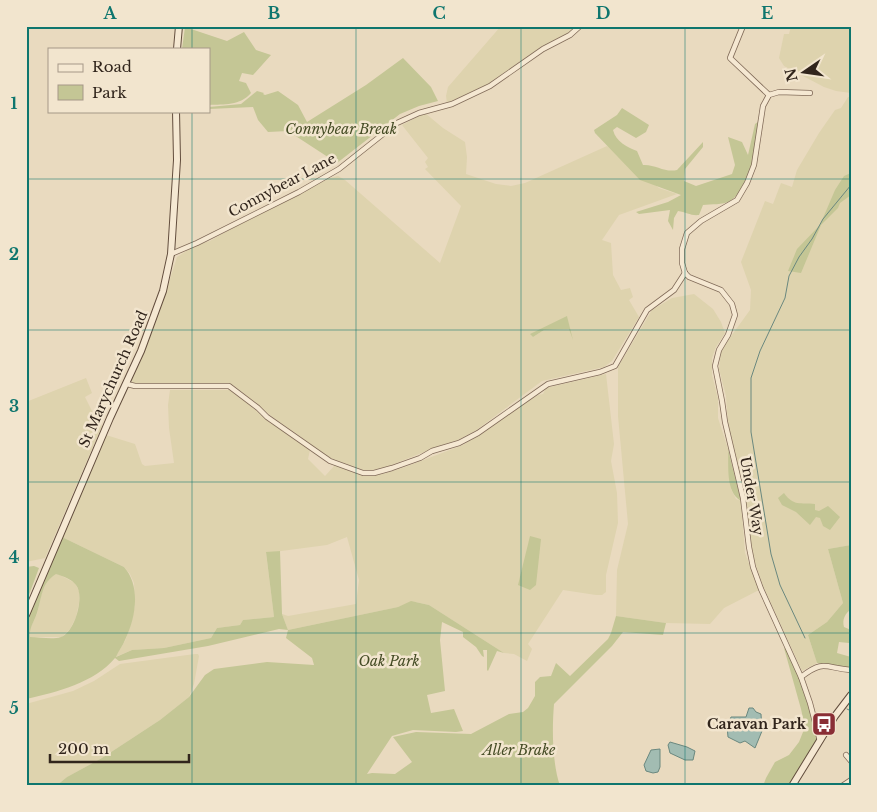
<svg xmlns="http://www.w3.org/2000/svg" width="877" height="812" viewBox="0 0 877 812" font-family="'Libre Baskerville',serif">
  <rect width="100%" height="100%" fill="#e9dabf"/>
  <!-- farmland -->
  <g fill="#ded3ae" fill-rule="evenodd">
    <path d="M501,26h75l-8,8 -27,13 -53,37 -41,19 -1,-7 2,-9z"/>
    <path d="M791,26h60v67l-15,-2 -12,-4 -40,-21 -5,-8 5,-24h5z"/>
    <path d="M848,97h3v448l-23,4 15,54 -16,19 -19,13 9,28 -15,8 -39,-85 -10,-29 -11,-77 -14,-56 -2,-28 -7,-27 2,-19 29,-40 1,-20 -10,-28 24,-61 8,3 8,-21 11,4 5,-17 22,-37 16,-23 6,-2z"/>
    <path d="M425,113l18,15 22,14 2,15 -1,17 30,10 15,2 14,-3 82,-37 52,42 18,6 -58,21 -17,25 9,3 2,32 8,15 9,-2 3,9 -4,3 10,17 -27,44 -8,6 -62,14 -67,50 -17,9 -19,6 -55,22 -18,3 -34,-12 -15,-9 -20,-16 -22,-15 -42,-34 -42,-2 -56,1 -3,-2v-5l7,-12 19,-48 19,-60 19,-12 14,-4 36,-21 84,-42 8,-2 7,4 95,83 21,-57 -36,-37 3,-2 -3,-5 3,-4 -26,-33zM567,317l3,12 -26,1 -11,7 -2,-2z"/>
    <path d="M694,294l19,15 8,13 4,11 -9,14 -4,11v17l6,24v19l10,31 3,40 5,10 5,2 4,52 14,37 -35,18 -14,16 -44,-1 -50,-7 1,-46 11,-46 -10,-108v-49l34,-57 20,-12z"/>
    <path d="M606,374l8,70 -3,17 6,32 1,30 -12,52v17l-4,3h-6l-33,-5 -35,54 4,5 -5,12 -13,-7 -10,-1 -75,-48 -13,-3h-5l-13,5 -110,23 -6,-16 6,2 68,-12 3,-24 -12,-43 -20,8 -61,8 8,64 -31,3 -3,5 -23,3 -6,10 -47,10 -32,2 -17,7 10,-16 4,-11 6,-24 -1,-23 -4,-9 -6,-7 -60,-29 -1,-6 43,-97 29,9 7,20 3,2 29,-3 -5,-35 -1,-23 2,-15h63l37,33 21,12 19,15 -2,9 17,17 10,-11 28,11 20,-2 22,-7 58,-22 27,-17 36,-26 12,-7 5,-1 3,-6z"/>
    <path d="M86,378l6,15 -7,4 8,16 -6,3 15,10 -57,132 -19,4v-160z"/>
    <path d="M56,573l19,10 4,8v12l-3,14 -6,12 -8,8h-32l-1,-6 8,-17 5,-22 7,-14z"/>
    <path d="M195,654h3l1,2 -5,28 -5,13 -29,23 -58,38 -35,19 -11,9h-30v-82l47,-13 21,-10 26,-17z"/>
  </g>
  <!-- green -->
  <g fill="#c4c695" fill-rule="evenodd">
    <path d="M185,27l42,14 17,-9 12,18 15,5 -18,20 -11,-2 -3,8 7,2 5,10c-11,13 -27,11 -42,12v-56h-27z"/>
    <path d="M403,58l28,29 7,14 -19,5 -19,8 -63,49 -49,-32 -20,1 -10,-12 -5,-13 -44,2v-2l32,-3 16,-13 7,2 -1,1 2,1 13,-4 20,14 9,17 59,-37z"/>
    <path d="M622,108l27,17 -3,7 -10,6 -19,-11 -4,3c3,12 14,17 24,21l6,14c12,-1 22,8 34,5l26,-28v5l-18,22 -1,12 12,5 36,-12 3,-9 -7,-28 14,5 6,13 7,-31 3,-2c-3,24 -5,64 -28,79 -7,4 -19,3 -27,4l-4,10c-8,1 -13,-3 -21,-4l-4,7 -1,12 -5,-9 2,-11 -31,4 -3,-2 32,-10 13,-7 -41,-15 -45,-47 -1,-3 23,-15z"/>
    <path d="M851,173v22l-11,8 -2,5 -17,17 -20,48 -13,-2 9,-22 23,-24 15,-35 9,-14z"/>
    <path d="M567,316l6,24 -4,-11 -25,1 -11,7 -3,-3z"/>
    <path d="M728,449l13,52c-16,-9 -12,-36 -13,-52z"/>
    <path d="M784,493c10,14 16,9 31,11v6l4,1 9,-5 12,11 -10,13 -7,-4 -3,-8 -4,-1 -6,8 -14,-13 -14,-7 -4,-7z"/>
    <path d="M62,533l2,5 60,29c17,19 12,51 1,73 -2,6 -7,11 -9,17l16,-7 32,-2 47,-10 6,-10 23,-3 3,-5 31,-3 -8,-65 14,-1 2,63 6,16 110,-23 13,-6 18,4 75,48 -7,-2 -9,20 -1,-1v-20h-4l1,7 -2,-1 -6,-9 -13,-10v-5l-21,-10 -2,18 5,51 -18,4 4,18 23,-4 9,22 -7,1 -43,-2 -21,6 -25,38 5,-1 23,1 17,-12 -19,-25 23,-5 55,2 38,-20 14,-2 5,-4 7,-12v-14l5,-5 11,-1 5,-13 14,13 38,-37 3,-6 5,-17 50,7 -3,12 -40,-3 -11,14 -58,58c-2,25 -2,58 6,82h-51l-1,-2 -3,2h-449l11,-9 35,-19 58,-38 29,-23 16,-22 9,-6 53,-7 47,3 -2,-7 -26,-20 2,-8 -9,-1 -71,17 -89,15 -4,-3c-21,25 -58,34 -89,41v-78zM56,574c6,2 16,5 20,11 9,11 -1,47 -15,52 -9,3 -21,0 -31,0 -1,-9 4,-15 7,-24 5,-15 4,-30 19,-39z"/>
    <path d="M530,536l11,3 -5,46 -6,5 -12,-5z"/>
    <path d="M851,545v64c-6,5 -9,10 -7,18l7,3v10l-2,3 -10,-1 -2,11 14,4v12l-34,-6 -9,-28 19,-13 16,-19 -15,-54z"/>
    <path d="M34,566l5,2 -13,35v-36z"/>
    <path d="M784,648c15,8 31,76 36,95l-28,43h-29l3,-8 9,-16 14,-7 10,-13 6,-15 -4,-18z"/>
  </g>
  <!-- water -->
  <g fill="#a2bcb2" stroke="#6a887f">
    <path d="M749,708h4l3,4 5,2 1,17 -7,17 -10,-7 -5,2 -12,-6 -1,-11 4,-9h15z"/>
    <path d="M670,742l17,5 8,4 -2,9h-8l-15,-7 -2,-8z"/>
    <path d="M660,749v18l-2,5 -5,1 -7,-2 -2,-6 7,-15z"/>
  </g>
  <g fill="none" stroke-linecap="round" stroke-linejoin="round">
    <!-- stream -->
    <g stroke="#6a887f" stroke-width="1">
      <path d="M805,638l-25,-53 -9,-31 -20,-122v-54l9,-27 25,-53 4,-22 10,-19 13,-18 11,-20 28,-34"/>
      <path d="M847,709l4,2"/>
    </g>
    <defs>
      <g id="street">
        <path d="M743,26l-13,32 39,37"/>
        <path d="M171,254l26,-11 102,-51 40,-23 58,-46 22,-10 33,-9 38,-18 53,-37 27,-14 10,-9"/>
        <path d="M685,273l4,4 32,13 11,14 3,11 -7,20 -9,15 -4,16 7,35 3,21 18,76 6,49 4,20 8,22 40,88 9,26 10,38"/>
        <path d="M685,273l-3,-10v-14l5,-16 14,-12 36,-21 10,-17 7,-18 9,-59 6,-11 10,-3 31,1"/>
        <path d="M127,384l8,2h94l29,22 9,9 63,44 33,12h11l18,-5 28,-10 12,-7 27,-8 19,-10 70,-49 52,-12 15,-6 32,-56 27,-20 11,-17"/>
        <path d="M801,677c23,-18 24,-9 50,-7"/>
        <path d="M846,755l5,6"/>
        <path d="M842,786l9,-6"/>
      </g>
      <g id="secondary">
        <path d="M177,49l2,-23"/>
        <path d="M26,615l84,-197 31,-67 22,-60 8,-37 6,-94 -1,-49"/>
        <path d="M792,786l43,-70 16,-21"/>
      </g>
    </defs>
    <!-- street casing -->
    <use href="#street" stroke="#816b59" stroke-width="6"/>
    <!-- secondary casing -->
    <use href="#secondary" stroke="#624d3d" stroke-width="8"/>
    <!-- street -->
    <use href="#street" stroke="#f5e8d2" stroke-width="4.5"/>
    <!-- secondary -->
    <use href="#secondary" stroke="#f5e8d2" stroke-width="6"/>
  </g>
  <!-- grid -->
  <path fill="none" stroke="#0f766e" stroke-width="1" stroke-opacity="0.55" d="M192,26v23M356,26v760M521,26v760M685,26v760M192,111v675M26,179h825M26,330h825M26,482h825M26,633h825"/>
  <!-- icons -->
  <defs>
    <symbol id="bus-square" viewBox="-11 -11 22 22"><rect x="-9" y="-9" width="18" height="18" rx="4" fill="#8a2e35" stroke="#f2e5ce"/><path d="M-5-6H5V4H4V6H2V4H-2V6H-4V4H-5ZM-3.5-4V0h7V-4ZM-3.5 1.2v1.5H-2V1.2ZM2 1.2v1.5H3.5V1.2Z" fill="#fff"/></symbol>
  </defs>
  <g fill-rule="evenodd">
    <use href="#bus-square" x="810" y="710" width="28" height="28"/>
  </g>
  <g text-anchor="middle" stroke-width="5" stroke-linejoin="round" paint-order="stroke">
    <!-- park labels -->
    <g font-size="14" font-style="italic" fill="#454c25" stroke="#f2e5ce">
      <text x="341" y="134">Connybear Break</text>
      <text x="389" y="666">Oak Park</text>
      <text x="519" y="755">Aller Brake</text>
    </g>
    <!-- street labels -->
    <g font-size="14" fill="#31251c" stroke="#f2e5ce">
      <text transform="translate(282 185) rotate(-28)" y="5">Connybear Lane</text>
      <text transform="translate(113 379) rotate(-66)" y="5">St Marychurch Road</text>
      <text transform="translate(752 496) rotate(80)" y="5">Under Way</text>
    </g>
    <!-- poi labels -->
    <g font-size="14" font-weight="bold" fill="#31251c" stroke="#f2e5ce" text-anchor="end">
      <text x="806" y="729">Caravan Park</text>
    </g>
  </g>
  <!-- border -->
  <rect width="877" height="812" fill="none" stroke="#f2e5ce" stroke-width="55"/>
  <!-- legend -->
  <rect x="48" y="48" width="162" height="65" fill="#f2e5ce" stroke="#a59887"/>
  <rect x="58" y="64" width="25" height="8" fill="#f5e8d2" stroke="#a59887"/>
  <text x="92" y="72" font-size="15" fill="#31251c">Road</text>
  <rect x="58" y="85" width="25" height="15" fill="#c4c695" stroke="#a59887"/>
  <text x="92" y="98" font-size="15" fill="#31251c">Park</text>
  <!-- north arrow -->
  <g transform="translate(804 72) rotate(257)" stroke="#f2e5ce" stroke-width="4" paint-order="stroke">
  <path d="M0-4L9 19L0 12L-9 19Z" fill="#31251c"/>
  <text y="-8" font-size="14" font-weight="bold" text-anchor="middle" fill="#31251c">N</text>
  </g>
  <!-- scale -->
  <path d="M50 754v8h139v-8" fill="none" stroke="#31251c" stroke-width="2.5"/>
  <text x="58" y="754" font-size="15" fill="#31251c" stroke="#f2e5ce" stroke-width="4" paint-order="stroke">200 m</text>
  <rect x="28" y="28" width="822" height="756" fill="none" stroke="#0f766e" stroke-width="2"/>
  <g font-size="16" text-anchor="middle" font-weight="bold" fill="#0f766e">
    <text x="110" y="19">A</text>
    <text x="274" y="19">B</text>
    <text x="439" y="19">C</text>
    <text x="603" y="19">D</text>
    <text x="767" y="19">E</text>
    <text x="14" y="109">1</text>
    <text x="14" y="260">2</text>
    <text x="14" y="412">3</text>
    <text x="14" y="563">4</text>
    <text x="14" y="714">5</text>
  </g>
</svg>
